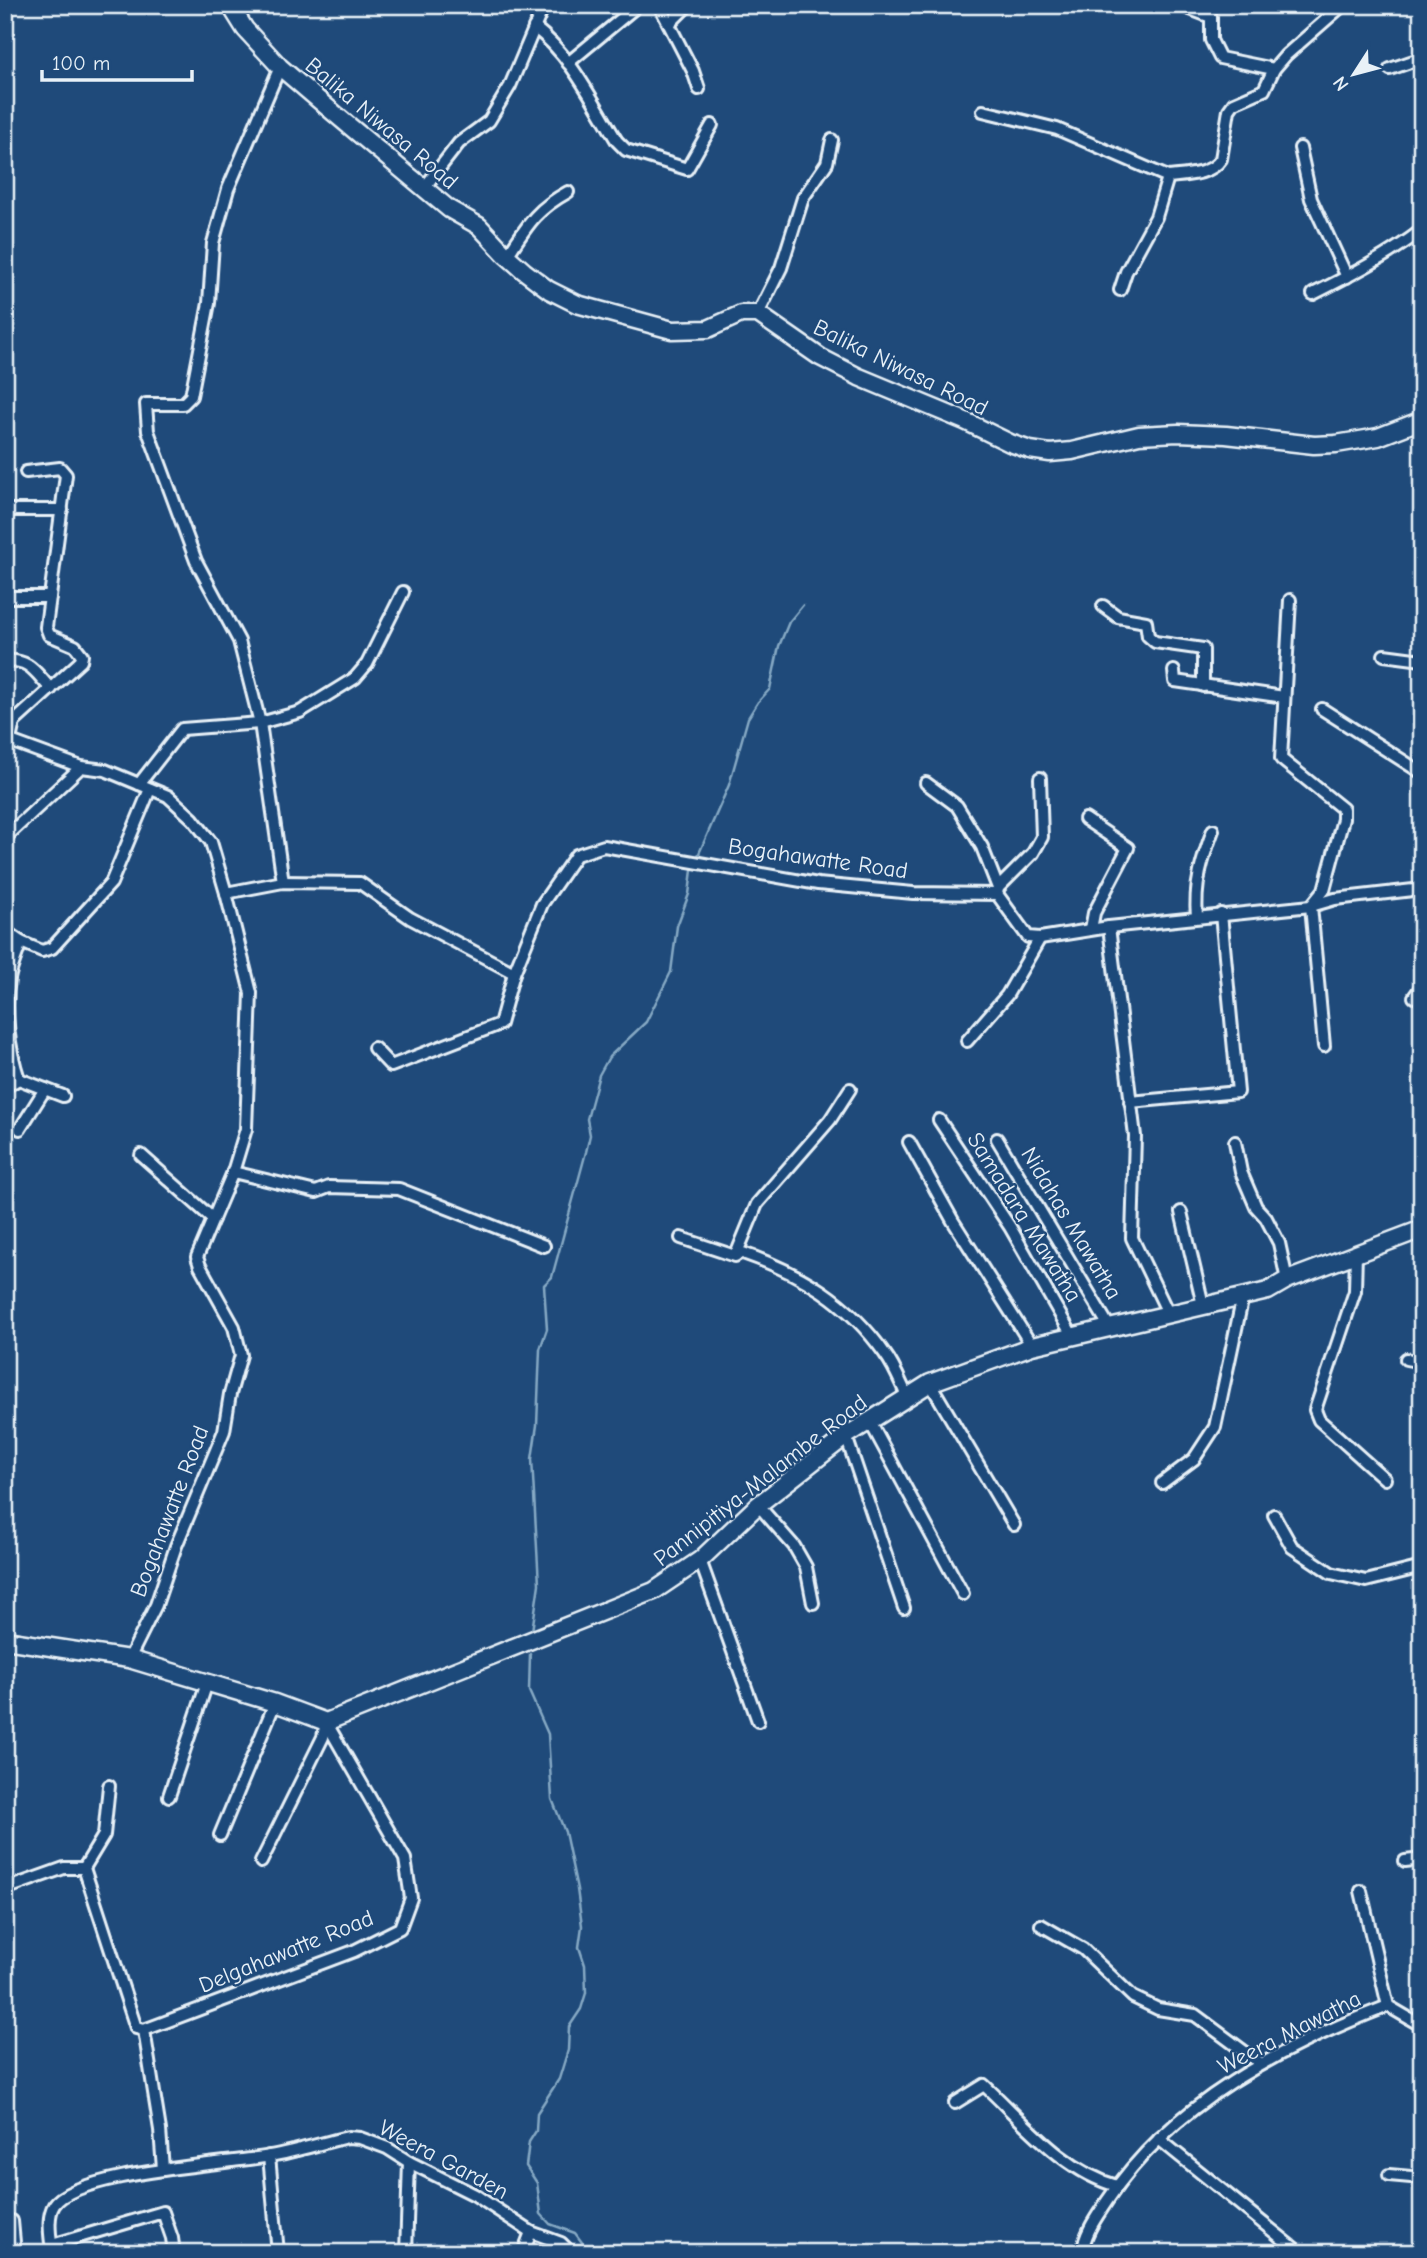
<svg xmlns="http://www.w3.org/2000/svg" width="1427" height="2258" viewBox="0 0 1427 2258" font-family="'Comic Neue',sans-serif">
  <rect width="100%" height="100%" fill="#1f4a7a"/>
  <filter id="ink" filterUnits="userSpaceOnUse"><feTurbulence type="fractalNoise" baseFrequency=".0143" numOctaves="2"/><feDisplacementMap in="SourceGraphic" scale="14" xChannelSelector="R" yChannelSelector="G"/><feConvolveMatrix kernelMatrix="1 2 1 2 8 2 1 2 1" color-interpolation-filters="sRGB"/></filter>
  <g filter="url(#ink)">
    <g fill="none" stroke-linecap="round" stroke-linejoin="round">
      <!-- stream -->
      <g stroke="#86a9c4" stroke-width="2.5">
        <path d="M697,858l32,-73 19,-67 10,-16 12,-13 9,-43 10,-24 14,-17"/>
        <path d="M532,1631l7,-47 -7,-125 5,-34 3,-76 7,-20 -3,-44 8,-8 34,-125 4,-17 -3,-16 12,-44 10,-18 37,-35 25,-50 6,-46 12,-32 3,-24"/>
        <path d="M530,1654l-1,37 19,43 4,65 13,33 12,57 5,37 -3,21 6,18 1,28 -5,16 -12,18 -1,23 -9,29 -22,34 -1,18 -7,11 -3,24 11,17 4,31 9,10 25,9 15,20"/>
      </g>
      <defs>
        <g id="street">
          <path d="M659,5l34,66 6,18"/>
          <path d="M1180,5l31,12v23l9,18 54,11"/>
          <path d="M669,24l19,-19"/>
          <path d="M534,27c37,28 59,75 83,114l9,9 61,19 25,-44"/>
          <path d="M568,63l70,-58"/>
          <path d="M280,67l-52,122 -15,54 -4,60 -18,93 -8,8h-37l2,27 48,130 43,80 21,82 23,159"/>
          <path d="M1390,69l32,-11"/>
          <path d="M983,111l74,18 111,48"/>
          <path d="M1300,148l11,51 36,78"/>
          <path d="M424,188l35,-45 30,-22 21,-35 34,-81"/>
          <path d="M507,256c20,-30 28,-46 61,-64"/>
          <path d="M1120,290l6,-18 30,-55 12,-40c18,-2 43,-2 53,-18l8,-49 5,-7 30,-13 10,-21 12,-14 57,-50"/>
          <path d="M1313,294c38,-19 75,-38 109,-64"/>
          <path d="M758,314l23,-46 22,-70 24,-35 5,-23"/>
          <path d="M5,510h57"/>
          <path d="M5,597h45"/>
          <path d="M1290,600l-9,159 62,50v10l-19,71 -13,16 13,140"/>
          <path d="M1103,606l15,11 28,5 2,14 7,6 48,7v37"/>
          <path d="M1384,655l38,5"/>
          <path d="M5,661c25,-2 30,11 46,28"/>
          <path d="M1174,671l1,10 109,16"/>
          <path d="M1322,709l100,64"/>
          <path d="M5,739l76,28 24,3 63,26 25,23 18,23 15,51 57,-11 77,1 50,35 104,55 28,-69 34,-49 28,-9 214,38 95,9 84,1 31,43 12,1 69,-11 202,-21 24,-7 87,-10"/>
          <path d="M10,740l4,-18 67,-61 1,-6 -7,-9 -26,-11 -3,-8 20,-152 -6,-7 -34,4"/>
          <path d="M926,783l31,23 25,41 16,41 -1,6"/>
          <path d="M139,784l43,-55 78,-6 40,-11 55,-34 12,-14 36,-72"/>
          <path d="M1085,819l43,29 -34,65 -3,16"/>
          <path d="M7,836l74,-69"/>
          <path d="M998,888l35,-35 9,-16 -2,-59"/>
          <path d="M1197,917c-3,-32 5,-57 16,-87"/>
          <path d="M1109,927l26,209 -3,102 36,75"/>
          <path d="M5,931l16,11 21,9 10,-3 59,-65 39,-94"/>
          <path d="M21,942c-4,12 -10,25 -12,37 -5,32 0,70 10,100l44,17"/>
          <path d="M1414,997l8,-11"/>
          <path d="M967,1041l40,-46 33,-57"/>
          <path d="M374,1048l17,18 109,-42 14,-51"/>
          <path d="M5,1087l14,-8"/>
          <path d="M1130,1102l108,-10 -17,-178"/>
          <path d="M939,1120l71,107 63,110"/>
          <path d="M20,1129l25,-40"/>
          <path d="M997,1139l113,189"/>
          <path d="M909,1142l44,79 79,125"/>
          <path d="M1235,1142l6,30 15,35 10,11 13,25 8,37"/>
          <path d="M141,1155l72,64"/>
          <path d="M233,1172l83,20 13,-5 70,2 145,57"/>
          <path d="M1181,1212l22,93"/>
          <path d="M681,1238l54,18 5,-4c61,21 108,49 145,102 10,13 16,30 23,44"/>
          <path d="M1356,1252l-1,39 -40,119 4,10 66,59"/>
          <path d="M736,1255l21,-51 73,-84 20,-31"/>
          <path d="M1406,1359l16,3"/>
          <path d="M930,1383l84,142"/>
          <path d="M869,1420l94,174"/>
          <path d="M846,1436l58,172"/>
          <path d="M1162,1483l32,-24 21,-32 28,-131"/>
          <path d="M758,1505l36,41 12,21 7,36"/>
          <path d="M1274,1515l18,32 39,26 35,8 56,-14"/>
          <path d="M700,1560l58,161"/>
          <path d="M129,1659l27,-54 20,-59 48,-115 6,-37 11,-39 -7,-28 -34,-61 -3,-9 36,-85 13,-43 5,-136 -25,-100"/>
          <path d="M109,1786l-5,49 -20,33 52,160 8,2"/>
          <path d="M169,1796l38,-113"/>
          <path d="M220,1835l55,-132"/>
          <path d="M1405,1861l17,-2"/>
          <path d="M261,1862l62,-125 3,-15"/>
          <path d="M5,1889l59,-21h20"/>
          <path d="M1361,1891l27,115"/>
          <path d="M1041,1925l42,24 50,48 25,12 37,6 66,49"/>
          <path d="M955,2103l29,-18c40,37 79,86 133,101"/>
          <path d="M1159,2139l141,114"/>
          <path d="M269,2156l9,97"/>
          <path d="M163,2169l-3,-39 -16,-100 210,-79 46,-23 11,-30 -6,-39 -79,-137"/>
          <path d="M1389,2175l33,3"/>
          <path d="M12,2221l3,32"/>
          <path d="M52,2245l111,-33 9,26 2,15"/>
          <path d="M52,2253c-1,-14 -6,-35 2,-48 21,-33 175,-41 216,-49 27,-5 52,-13 78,-19l12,1 27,10 22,14 66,33 56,37 30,11 10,10"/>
          <path d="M406,2253l3,-91"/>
          <path d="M523,2253l8,-21"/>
          <path d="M1082,2253c3,-21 14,-35 25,-52 65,-98 174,-154 281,-195l29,17 5,-2"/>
        </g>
        <g id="secondary">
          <path d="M230,5l15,24 35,38 61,52 108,90 30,17 28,30 17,15 25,19 28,14 95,26 36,-1 33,-15h17l62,43 39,20 106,44 45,22 20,7 20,3 22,-2 67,-16 39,-2 48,2 88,10 22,-1 42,-7 44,-17"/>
          <path d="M5,1640l124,19 146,44 51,19 328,-131 46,-31 58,-55 88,-69 84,-53 102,-37 236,-55 19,-11 135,-51"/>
        </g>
      </defs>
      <!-- street casing -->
      <use href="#street" stroke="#e8f1f8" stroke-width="16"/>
      <!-- secondary casing -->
      <use href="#secondary" stroke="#e8f1f8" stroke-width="21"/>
      <!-- street -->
      <use href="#street" stroke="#1f4a7a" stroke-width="10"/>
      <!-- secondary -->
      <use href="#secondary" stroke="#1f4a7a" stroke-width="16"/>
    </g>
  </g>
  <g text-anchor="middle" stroke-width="5" stroke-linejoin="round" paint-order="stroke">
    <!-- street labels -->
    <g font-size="23" fill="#e8f1f8" stroke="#1f4a7a">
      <text transform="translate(382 123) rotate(40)" y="8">Balika Niwasa Road</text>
      <text transform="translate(901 367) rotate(26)" y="8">Balika Niwasa Road</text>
      <text transform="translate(818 858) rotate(8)" y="8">Bogahawatte Road</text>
      <text transform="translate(1025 1217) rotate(58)" y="8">Samadara Mawatha</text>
      <text transform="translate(1072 1223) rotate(59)" y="8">Nidahas Mawatha</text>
      <text transform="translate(760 1480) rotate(-38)" y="8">Pannipitiya-Malambe Road</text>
      <text transform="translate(169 1511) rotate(-69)" y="8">Bogahawatte Road</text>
      <text transform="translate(286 1951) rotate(-22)" y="8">Delgahawatte Road</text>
      <text transform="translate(1289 2032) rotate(-27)" y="8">Weera Mawatha</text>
      <text transform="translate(444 2159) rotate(28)" y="8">Weera Garden</text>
    </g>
  </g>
  <!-- margin -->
  <rect width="1427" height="2258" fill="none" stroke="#1f4a7a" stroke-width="28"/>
  <rect x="14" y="14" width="1399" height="2230" fill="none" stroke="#e8f1f8" stroke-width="2.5" filter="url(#ink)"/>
  <!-- north arrow -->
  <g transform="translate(1354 74) rotate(234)" stroke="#1f4a7a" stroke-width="5" paint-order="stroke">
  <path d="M0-5L12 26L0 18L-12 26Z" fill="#e8f1f8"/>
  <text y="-10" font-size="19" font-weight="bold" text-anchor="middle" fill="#e8f1f8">N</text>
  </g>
  <!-- scale -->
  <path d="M42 70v10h150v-10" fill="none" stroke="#e8f1f8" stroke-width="3.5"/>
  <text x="52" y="70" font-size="21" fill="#e8f1f8" stroke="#1f4a7a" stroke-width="5" paint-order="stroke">100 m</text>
</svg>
